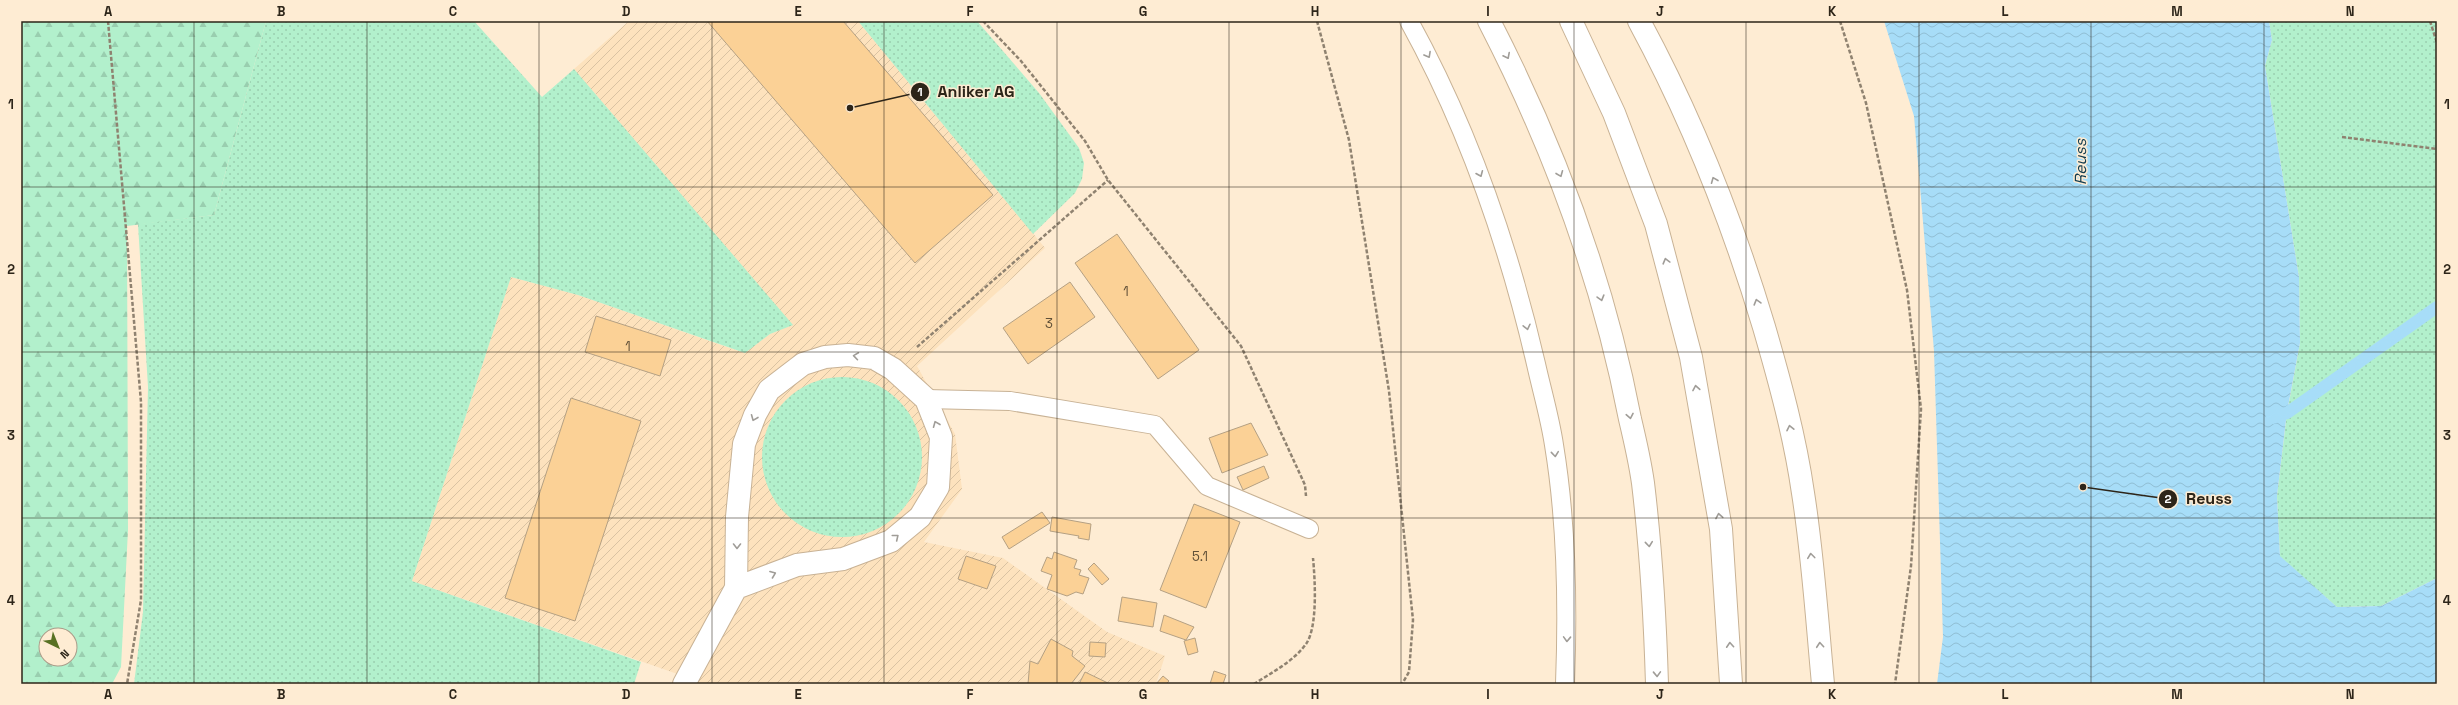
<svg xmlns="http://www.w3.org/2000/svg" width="2458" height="705" viewBox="0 0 2458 705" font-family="'Space Grotesk',sans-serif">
  <defs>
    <pattern id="industrial-furrows" width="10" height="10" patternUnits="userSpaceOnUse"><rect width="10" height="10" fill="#fde2bd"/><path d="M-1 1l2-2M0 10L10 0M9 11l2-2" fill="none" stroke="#d9c2a2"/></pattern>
    <pattern id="grass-dots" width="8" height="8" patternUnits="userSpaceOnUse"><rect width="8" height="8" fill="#b2f0cc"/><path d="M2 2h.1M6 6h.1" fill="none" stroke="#99ceaf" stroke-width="1.8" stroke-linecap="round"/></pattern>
    <pattern id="forest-firs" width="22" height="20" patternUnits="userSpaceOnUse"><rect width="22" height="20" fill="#b2f0cc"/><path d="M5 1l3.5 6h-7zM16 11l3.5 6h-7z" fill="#99ceaf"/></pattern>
    <pattern id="water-waves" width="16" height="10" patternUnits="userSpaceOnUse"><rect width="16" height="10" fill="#a7ddf8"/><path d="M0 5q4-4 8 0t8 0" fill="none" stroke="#90bed4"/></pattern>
  </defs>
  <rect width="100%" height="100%" fill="#feecd3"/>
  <!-- industrial -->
  <path fill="url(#industrial-furrows)" d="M629,21h229l187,227 -128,118 38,68 7,55 -38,53 79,16 104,74 58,24 -9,28h-472l2,-7 -274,-96 99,-304 67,18 166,58 26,-19 22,-9 -218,-256z"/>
  <!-- grass -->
  <g fill="url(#grass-dots)">
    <path d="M266,21h208l68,76 32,-28 219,256 -23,9 -25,19 -167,-58 -67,-18 -99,304 229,81 -7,22h-500l9,-72 5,-225 -10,-163 76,-9z"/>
    <path d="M858,21h119l62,72 40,55 5,15 -2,16 -7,14 -42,41z"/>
    <path d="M2269,21h168v557l-56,28 -44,1 -57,-50 -3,-61 10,-83 13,-70 -1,-66 -34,-211 7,-26z"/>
    <circle cx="842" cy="457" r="80"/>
  </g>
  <!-- forest -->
  <path fill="url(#forest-firs)" fill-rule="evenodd" d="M21,21h245l-52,194 -87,11 1,304 -7,137 -9,17h-91zM46,635h24v24h-24z"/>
  <!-- water -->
  <path fill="url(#water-waves)" d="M1884,21h385l3,19 -7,26 34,211 1,66 -13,69 -10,84 3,60 57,51 44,-1 56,-28v106h-500l6,-47 -9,-286 -20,-235z"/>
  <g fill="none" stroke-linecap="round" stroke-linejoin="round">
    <!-- stream -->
    <path stroke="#a7ddf8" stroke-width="12" d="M2272,418l15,-5 150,-106"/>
  </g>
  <!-- building -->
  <g fill="#fbd196" stroke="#b4a083">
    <path d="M707,21h136l150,174 -78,68z"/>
    <path d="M1117,234l82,116 -41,29 -83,-116z"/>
    <path d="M1070,282l25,35 -67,47 -25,-36z"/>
    <path d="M596,316l75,24 -11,36 -75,-24z"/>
    <path d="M571,398l70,23 -66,200 -70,-23z"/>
    <path d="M1251,423l17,32 -46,18 -13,-35z"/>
    <path d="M1264,466l5,12 -26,12 -6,-13z"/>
    <path d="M1194,504l46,18 -34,86 -46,-18z"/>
    <path d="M1042,512l8,11 -41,26 -7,-12z"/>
    <path d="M1052,517l39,7 -2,16 -11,-2 1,-2 -29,-5z"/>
    <path d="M1054,552l23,8 -3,8 7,2 -2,5 10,3 -6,16 -7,-2 -9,4 -20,-7 5,-14 -11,-4 6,-14 5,2z"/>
    <path d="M966,556l30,10 -9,23 -29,-10z"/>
    <path d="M1094,563l15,16 -7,6 -14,-16z"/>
    <path d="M1122,597l35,6 -4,24 -35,-6z"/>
    <path d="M1164,615l30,12 -8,13 -26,-9z"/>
    <path d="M1195,638l3,14 -10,3 -4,-14z"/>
    <path d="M1051,639l22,12 -1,5 13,10 -14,18h-43l2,-23 8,3z"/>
    <path d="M1090,642l16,1 -1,14 -16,-1z"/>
    <path d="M1214,671l12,4 -3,9h-13z"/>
    <path d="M1085,672l25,12h-31z"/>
    <path d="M1163,676l6,5 -3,3h-10z"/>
  </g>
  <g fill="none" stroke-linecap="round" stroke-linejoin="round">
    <defs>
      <g id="service">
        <path d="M1409,21c60,109 99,222 127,343 6,27 14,54 18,81 13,79 14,160 11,239"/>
        <path d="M926,399l84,2 145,24 52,61 102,43"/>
      </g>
      <path id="minor" d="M684,684l52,-96 1,-71 7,-73 11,-29 14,-25 34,-26 22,-7 23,-2 26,3 19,11 33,30 15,38 -3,50 -18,30 -29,24 -48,18 -46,6 -61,23"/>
      <g id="motorway">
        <path d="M1489,21c65,126 114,258 141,398 5,21 10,43 13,64 8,67 12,134 14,201"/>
        <path d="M1571,21l43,92 42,111 35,133 30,172 10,155"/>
        <path d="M1639,21c53,98 93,199 125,306 16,55 31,110 39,166 10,63 14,127 20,191"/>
      </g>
    </defs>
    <!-- service casing -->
    <use href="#service" stroke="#c8b295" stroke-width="20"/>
    <!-- minor casing -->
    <use href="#minor" stroke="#c8b295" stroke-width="24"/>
    <!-- motorway casing -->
    <use href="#motorway" stroke="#c8b295" stroke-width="24"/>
    <!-- path -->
    <g stroke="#8f8270" stroke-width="2.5" stroke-dasharray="4 2" stroke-linecap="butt">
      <path d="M108,21l33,381v198l-14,84"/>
      <path d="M983,21l38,40 64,80 23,39 133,166 64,139 1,11"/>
      <path d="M1317,21l32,119 40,251 24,229 -4,52 -7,12"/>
      <path d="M1840,21l26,82 41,187 14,119 -10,157 -16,118"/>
      <path d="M2430,21l7,22"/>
      <path d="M2342,137l95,12"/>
      <path d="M917,347l191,-167"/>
      <path d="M1254,684c17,-11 40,-23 52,-40 12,-17 9,-65 7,-86"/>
    </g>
    <!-- service -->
    <use href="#service" stroke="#fff" stroke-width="18"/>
    <!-- minor -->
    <use href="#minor" stroke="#fff" stroke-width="22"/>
    <!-- motorway -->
    <use href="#motorway" stroke="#fff" stroke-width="22"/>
  </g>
  <!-- one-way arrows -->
  <defs><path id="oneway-chevron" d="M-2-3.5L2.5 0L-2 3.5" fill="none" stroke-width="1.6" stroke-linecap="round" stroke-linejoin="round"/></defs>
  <g stroke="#a09d98">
    <use href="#oneway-chevron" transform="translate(1428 55) rotate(61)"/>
    <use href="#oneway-chevron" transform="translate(1507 56) rotate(63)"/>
    <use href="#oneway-chevron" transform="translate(1480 174) rotate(67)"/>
    <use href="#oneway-chevron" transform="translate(1560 174) rotate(68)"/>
    <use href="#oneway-chevron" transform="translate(1714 180) rotate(-112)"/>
    <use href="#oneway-chevron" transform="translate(1666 261) rotate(-105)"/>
    <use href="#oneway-chevron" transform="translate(1601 298) rotate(74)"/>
    <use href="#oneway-chevron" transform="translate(1757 302) rotate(-106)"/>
    <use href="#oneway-chevron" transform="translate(1527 327) rotate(77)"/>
    <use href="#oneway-chevron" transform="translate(856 356) rotate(-172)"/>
    <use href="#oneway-chevron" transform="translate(1696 388) rotate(-100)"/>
    <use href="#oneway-chevron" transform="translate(1630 416) rotate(79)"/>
    <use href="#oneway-chevron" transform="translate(754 418) rotate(112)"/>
    <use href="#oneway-chevron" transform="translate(936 424) rotate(-112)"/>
    <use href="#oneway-chevron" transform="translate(1790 428) rotate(-102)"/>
    <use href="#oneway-chevron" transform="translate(1555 454) rotate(84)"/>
    <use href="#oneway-chevron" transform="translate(1719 516) rotate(-100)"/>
    <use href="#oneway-chevron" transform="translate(896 537) rotate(-39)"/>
    <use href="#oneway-chevron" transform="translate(1649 544) rotate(84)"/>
    <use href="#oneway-chevron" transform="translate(737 546) rotate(90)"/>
    <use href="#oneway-chevron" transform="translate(1811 556) rotate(-97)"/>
    <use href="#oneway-chevron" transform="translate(773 574) rotate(-21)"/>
    <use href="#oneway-chevron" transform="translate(1567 639) rotate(92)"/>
    <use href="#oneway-chevron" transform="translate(1730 645) rotate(-94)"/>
    <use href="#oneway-chevron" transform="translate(1820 645) rotate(-95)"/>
    <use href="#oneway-chevron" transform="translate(1657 674) rotate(88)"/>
  </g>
  <!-- grid -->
  <path fill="none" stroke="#2d2519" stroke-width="1" stroke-opacity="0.55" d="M194,21v663M367,21v663M539,21v663M712,21v663M884,21v663M1057,21v663M1229,21v663M1401,21v663M1574,21v663M1746,21v663M1919,21v663M2091,21v663M2264,21v663M21,187h2416M21,352h2416M21,518h2416"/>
  <g text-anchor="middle" stroke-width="3" stroke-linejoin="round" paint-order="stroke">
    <!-- number labels -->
    <g font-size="13" fill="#605038">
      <text x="1126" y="296">1</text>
      <text x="1049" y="328">3</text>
      <text x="628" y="351">1</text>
      <text x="1200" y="561">5.1</text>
    </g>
    <!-- water labels -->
    <g font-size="16" font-style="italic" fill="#113c4f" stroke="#feecd3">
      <text transform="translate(2080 162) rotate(-90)" y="6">Reuss</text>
    </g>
  </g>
  <!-- callouts -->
  <path fill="none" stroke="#2d2519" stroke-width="1.5" d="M850 108L920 92M2083 487L2168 499"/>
  <g fill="#2d2519" stroke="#feecd3" stroke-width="1.5">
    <circle cx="850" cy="108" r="4"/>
    <circle cx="2083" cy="487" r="4"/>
    <circle cx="920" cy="92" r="10"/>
    <circle cx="2168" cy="499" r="10"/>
  </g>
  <g font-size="12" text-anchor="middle" font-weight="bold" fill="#fff">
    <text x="920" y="96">1</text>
    <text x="2168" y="503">2</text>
  </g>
  <g font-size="16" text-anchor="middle" font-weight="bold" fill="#2d2519" stroke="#feecd3" stroke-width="3" stroke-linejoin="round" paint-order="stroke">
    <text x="976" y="97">Anliker AG</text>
    <text x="2209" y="504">Reuss</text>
  </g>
  <!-- border -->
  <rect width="2458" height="705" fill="none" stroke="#feecd3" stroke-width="44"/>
  <!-- north arrow -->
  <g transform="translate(58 647) rotate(137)"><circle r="19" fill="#feecd3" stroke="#aa9c89"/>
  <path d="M0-3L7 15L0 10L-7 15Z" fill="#587123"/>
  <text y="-6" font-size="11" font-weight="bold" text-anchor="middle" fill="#2d2519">N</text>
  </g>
  <rect x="22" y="22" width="2414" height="661" fill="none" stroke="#2d2519" stroke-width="1.5"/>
  <g font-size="13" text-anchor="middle" font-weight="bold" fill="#2d2519">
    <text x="108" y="16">A</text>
    <text x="281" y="16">B</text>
    <text x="453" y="16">C</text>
    <text x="626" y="16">D</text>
    <text x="798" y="16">E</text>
    <text x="970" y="16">F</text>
    <text x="1143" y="16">G</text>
    <text x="1315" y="16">H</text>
    <text x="1488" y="16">I</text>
    <text x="1660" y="16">J</text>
    <text x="1832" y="16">K</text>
    <text x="2005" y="16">L</text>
    <text x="2177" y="16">M</text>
    <text x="2350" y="16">N</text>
    <text x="11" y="109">1</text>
    <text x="2447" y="109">1</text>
    <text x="11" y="274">2</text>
    <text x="2447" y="274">2</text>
    <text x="11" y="440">3</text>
    <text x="2447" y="440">3</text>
    <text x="11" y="605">4</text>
    <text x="2447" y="605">4</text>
    <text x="108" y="699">A</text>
    <text x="281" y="699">B</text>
    <text x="453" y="699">C</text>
    <text x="626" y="699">D</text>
    <text x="798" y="699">E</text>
    <text x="970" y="699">F</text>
    <text x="1143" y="699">G</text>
    <text x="1315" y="699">H</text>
    <text x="1488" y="699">I</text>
    <text x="1660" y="699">J</text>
    <text x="1832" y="699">K</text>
    <text x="2005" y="699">L</text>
    <text x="2177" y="699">M</text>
    <text x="2350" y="699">N</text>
  </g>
</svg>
